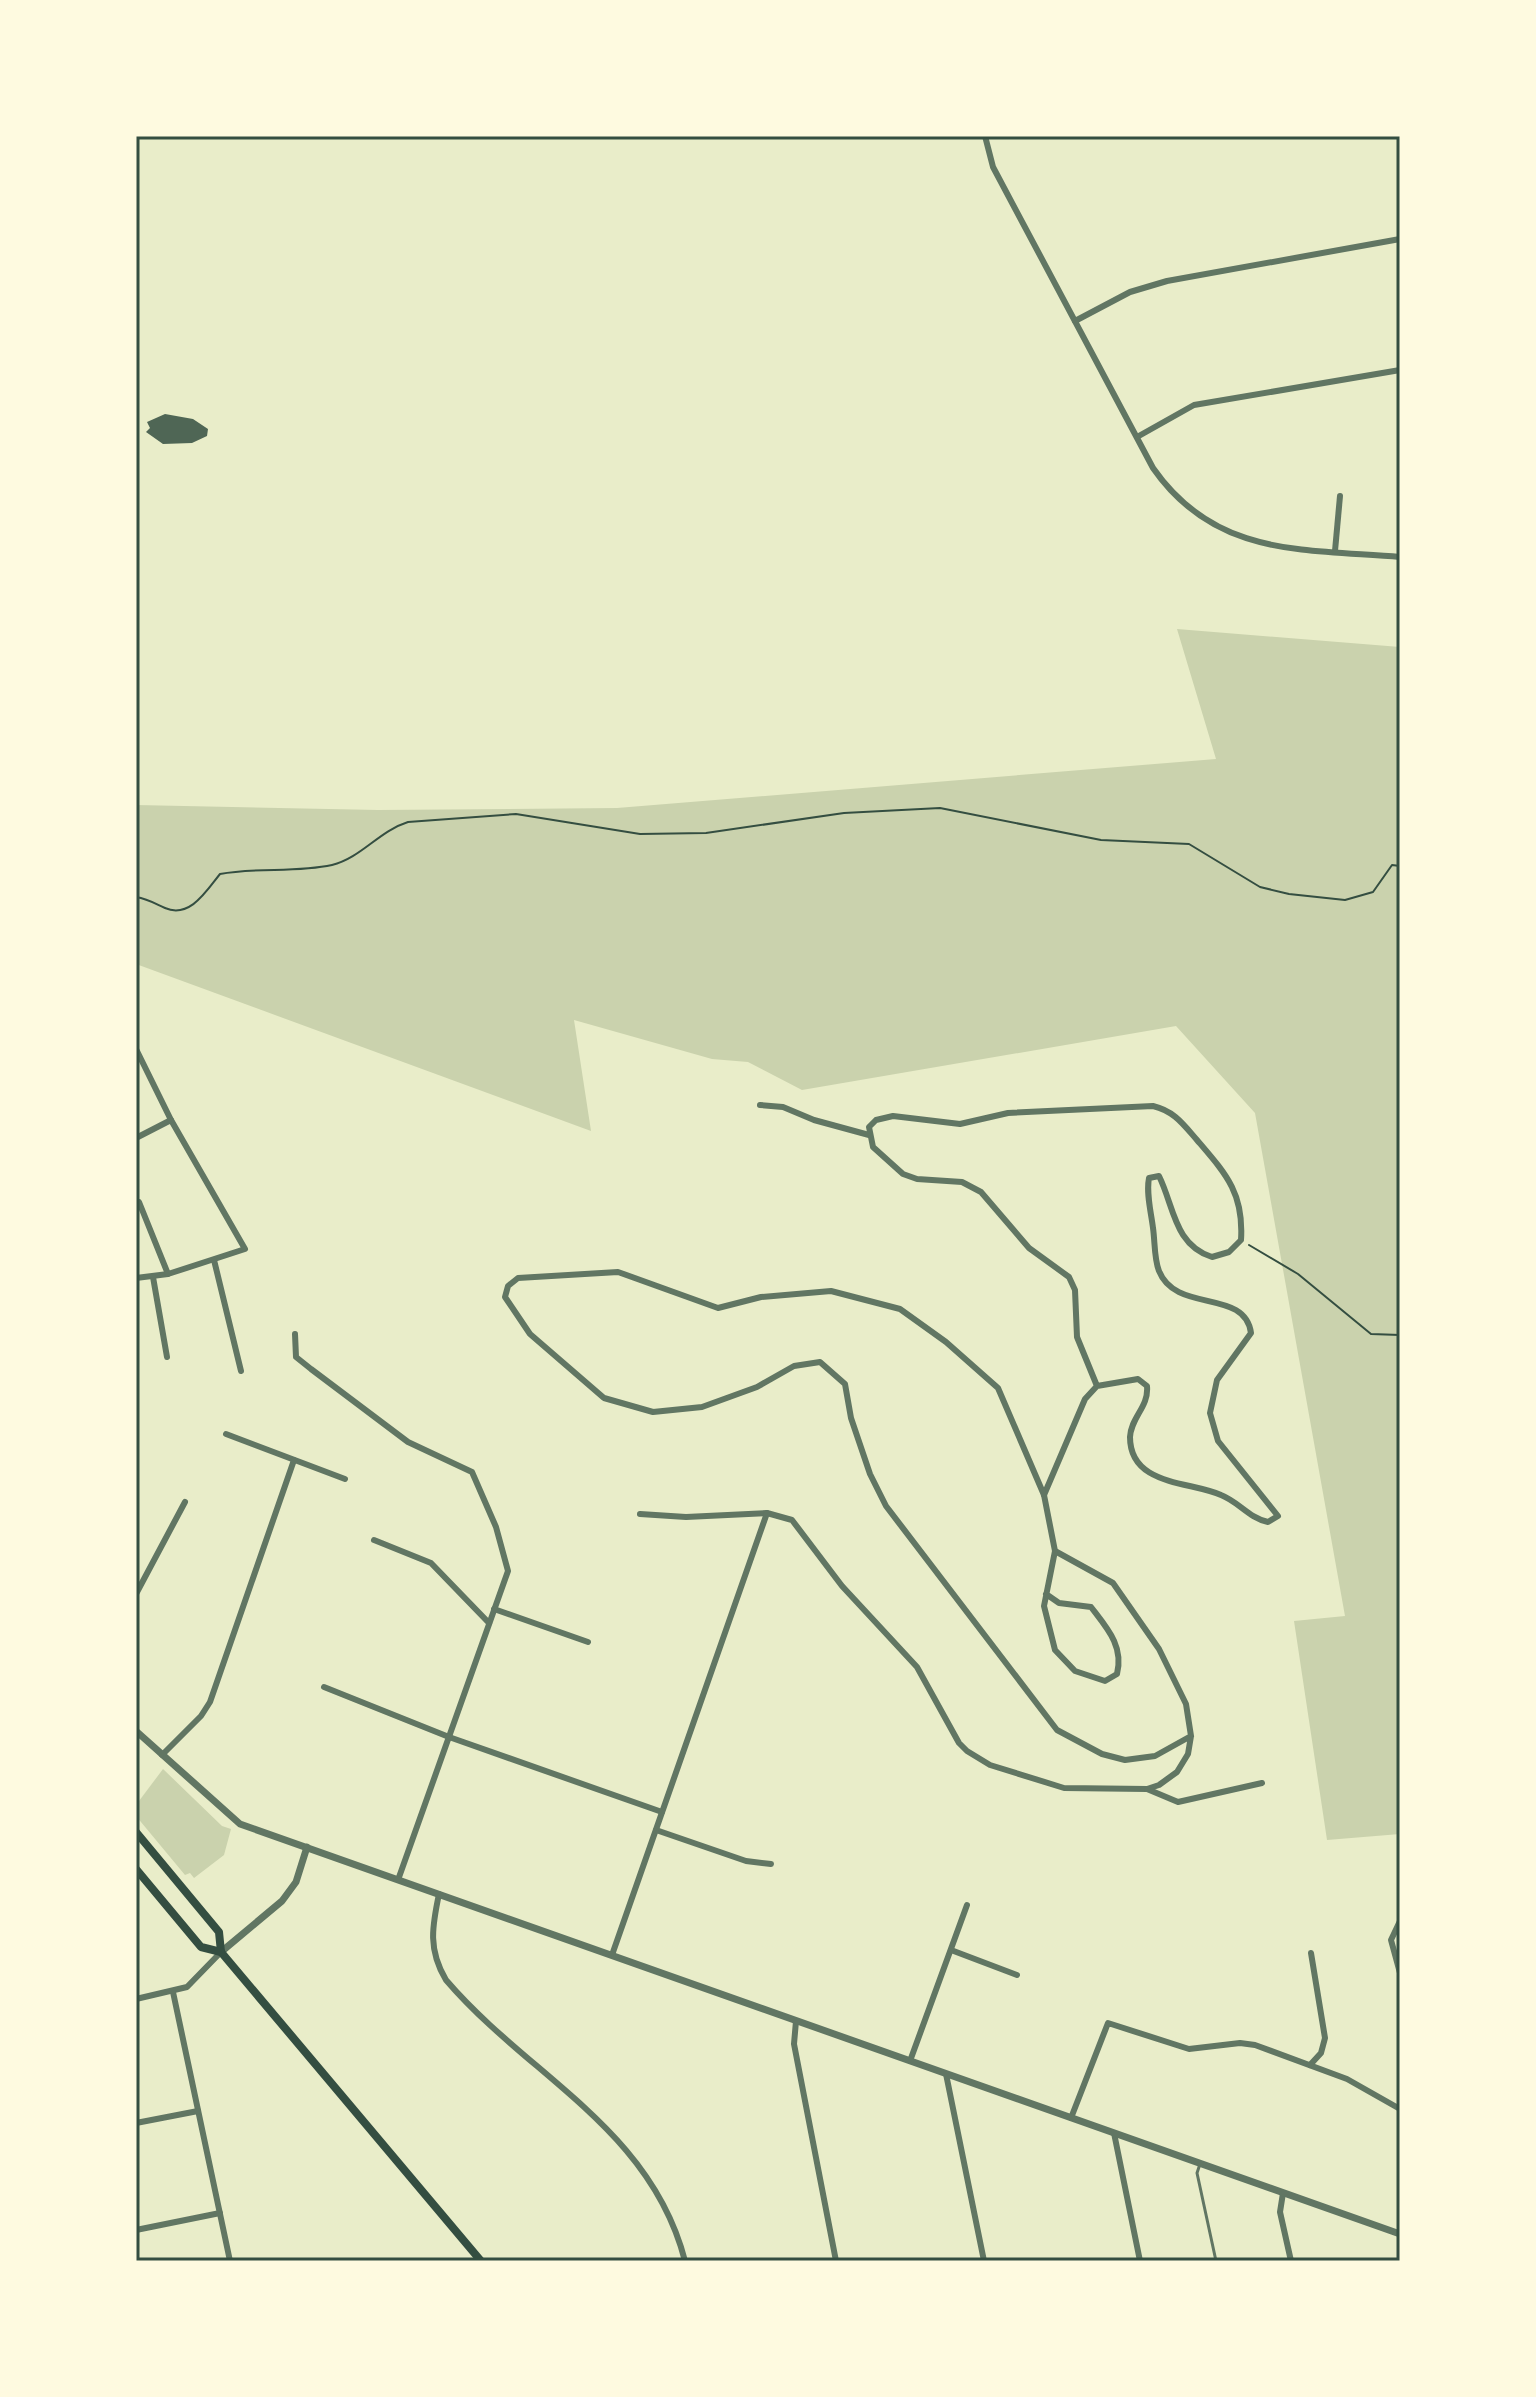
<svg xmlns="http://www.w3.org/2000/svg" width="1536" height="2397" viewBox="0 0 1536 2397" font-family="'Sofia Sans Condensed',sans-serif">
  <rect width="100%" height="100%" fill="#e9edc9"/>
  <!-- green -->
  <g fill="#cad2ad">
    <path d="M1177,629l223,18v1187l-73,6 -33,-219 51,-5 -90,-503 -79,-87 -374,64 -54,-28 -36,-3 -138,-39 17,111 -455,-167v-159l242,5 239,-2 599,-49z"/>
    <path d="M163,1769l59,57 9,3 -7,26 -30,23 -4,-5 -5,2 -49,-59v-11z"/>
  </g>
  <!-- building -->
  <path fill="#4f6655" d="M165,414l28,5 15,10 -1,7 -15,7 -29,1 -17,-12 4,-4 -3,-6z"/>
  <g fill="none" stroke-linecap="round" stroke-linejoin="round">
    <!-- path -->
    <g stroke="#344e41" stroke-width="2">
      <path d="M136,897c12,2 18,6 29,11 25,11 42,-18 55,-34 37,-7 76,-1 112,-9 29,-7 47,-34 76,-43l108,-8 124,20 66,-1 138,-20 96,-5 161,32 88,4 71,43 29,7 56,6 28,-8 19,-27 8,1"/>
      <path d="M1249,1245l49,29 73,60 29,1"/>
    </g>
    <!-- service -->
    <path stroke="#617663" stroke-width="3" d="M1200,2164l-3,9 19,88"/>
    <!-- minor -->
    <g stroke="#617663" stroke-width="6">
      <path d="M985,136l8,31 160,301c62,89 149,81 247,89"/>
      <path d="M1075,321l55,-29 37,-11 233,-42"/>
      <path d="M1137,437l57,-32 206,-35"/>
      <path d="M1335,551l5,-55"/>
      <path d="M136,1049l35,71 74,129 -77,25 -32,4"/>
      <path d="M760,1105l23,2 31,13 55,15"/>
      <path d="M136,1138l35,-18"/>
      <path d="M139,1202l29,72"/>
      <path d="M214,1260l27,111"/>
      <path d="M153,1277l14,80"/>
      <path d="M295,1334l1,23 15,12 97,73 64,30 24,55 12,44 -110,309"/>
      <path d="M226,1434l119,45"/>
      <path d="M1044,1495l41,-96 12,-13 41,-7 9,7c2,21 -16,31 -17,51 0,49 60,44 91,58 18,7 28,23 47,27l10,-6 -60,-75 -8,-28 7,-33 34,-47c-6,-45 -75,-19 -92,-62 -5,-12 -4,-30 -6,-43 -2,-16 -7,-35 -4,-50l10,-2c15,30 15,69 53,81l17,-5 12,-12c3,-47 -15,-66 -44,-100 -14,-16 -23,-29 -44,-34l-145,7 -48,11 -67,-8 -17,4 -7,7 4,20 30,27 14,5 45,3 19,10 48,56 40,29 6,13 2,47 20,49"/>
      <path d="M640,1514l46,3 81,-4 25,7 50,66 75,81 42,76 8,8 23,14 74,23 83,1 12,-4 18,-13 11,-18 3,-18 -5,-32 -27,-55 -46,-66 -58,-32 -11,-56 -46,-107 -52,-46 -46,-33 -69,-18 -70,6 -43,11 -100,-36 -100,6 -10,8 -3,11 25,37 74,64 49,14 49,-5 55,-20 37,-21 26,-4 25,22 6,34 19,56 16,32 171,224 45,24 23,6 30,-4 36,-20"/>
      <path d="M374,1540l57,23 58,60"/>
      <path d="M136,1594l49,-92"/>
      <path d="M1046,1594l13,9 32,4c16,21 33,39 26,67l-12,7 -30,-10 -20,-21 -11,-44 11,-55"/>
      <path d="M494,1609l94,33"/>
      <path d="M324,1687l125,50 213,75"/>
      <path d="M162,1755l39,-39 9,-14 84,-242"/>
      <path d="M1147,1789l31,13 84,-19"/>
      <path d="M656,1830l90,31 25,3"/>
      <path d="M439,1894c-7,33 -11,56 7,86 82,96 205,148 239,281"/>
      <path d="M1400,1921l-9,19 9,33"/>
      <path d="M951,1950l66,25"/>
      <path d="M612,1955l155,-442"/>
      <path d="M173,1992l57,269"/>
      <path d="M136,1999l51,-12 34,-35"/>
      <path d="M1400,2003v23"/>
      <path d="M796,2021l-2,23 42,217"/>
      <path d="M910,2061l57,-156"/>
      <path d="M1310,2065l11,-12 4,-15 -14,-85"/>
      <path d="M946,2074l38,187"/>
      <path d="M1071,2118l37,-95 81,26 51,-6 15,2 92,34 53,30"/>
      <path d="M136,2123l62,-12"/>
      <path d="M1114,2133l26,128"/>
      <path d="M1283,2193l-3,19 11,49"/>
      <path d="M136,2230l84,-17"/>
    </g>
    <!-- tertiary -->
    <g stroke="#617663" stroke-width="7">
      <path d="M136,1731l104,93 1160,410"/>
      <path d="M221,1952l61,-51 14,-19 11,-35"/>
    </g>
    <!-- secondary -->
    <g stroke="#344e41" stroke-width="8">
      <path d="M136,1832l83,100 2,20 260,309"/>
      <path d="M136,1869l65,78 20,5"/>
    </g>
  </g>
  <!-- border -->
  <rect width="1536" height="2397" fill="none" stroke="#fefae0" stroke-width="276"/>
  <rect x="138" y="138" width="1260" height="2121" fill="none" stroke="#344e41" stroke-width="3"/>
</svg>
